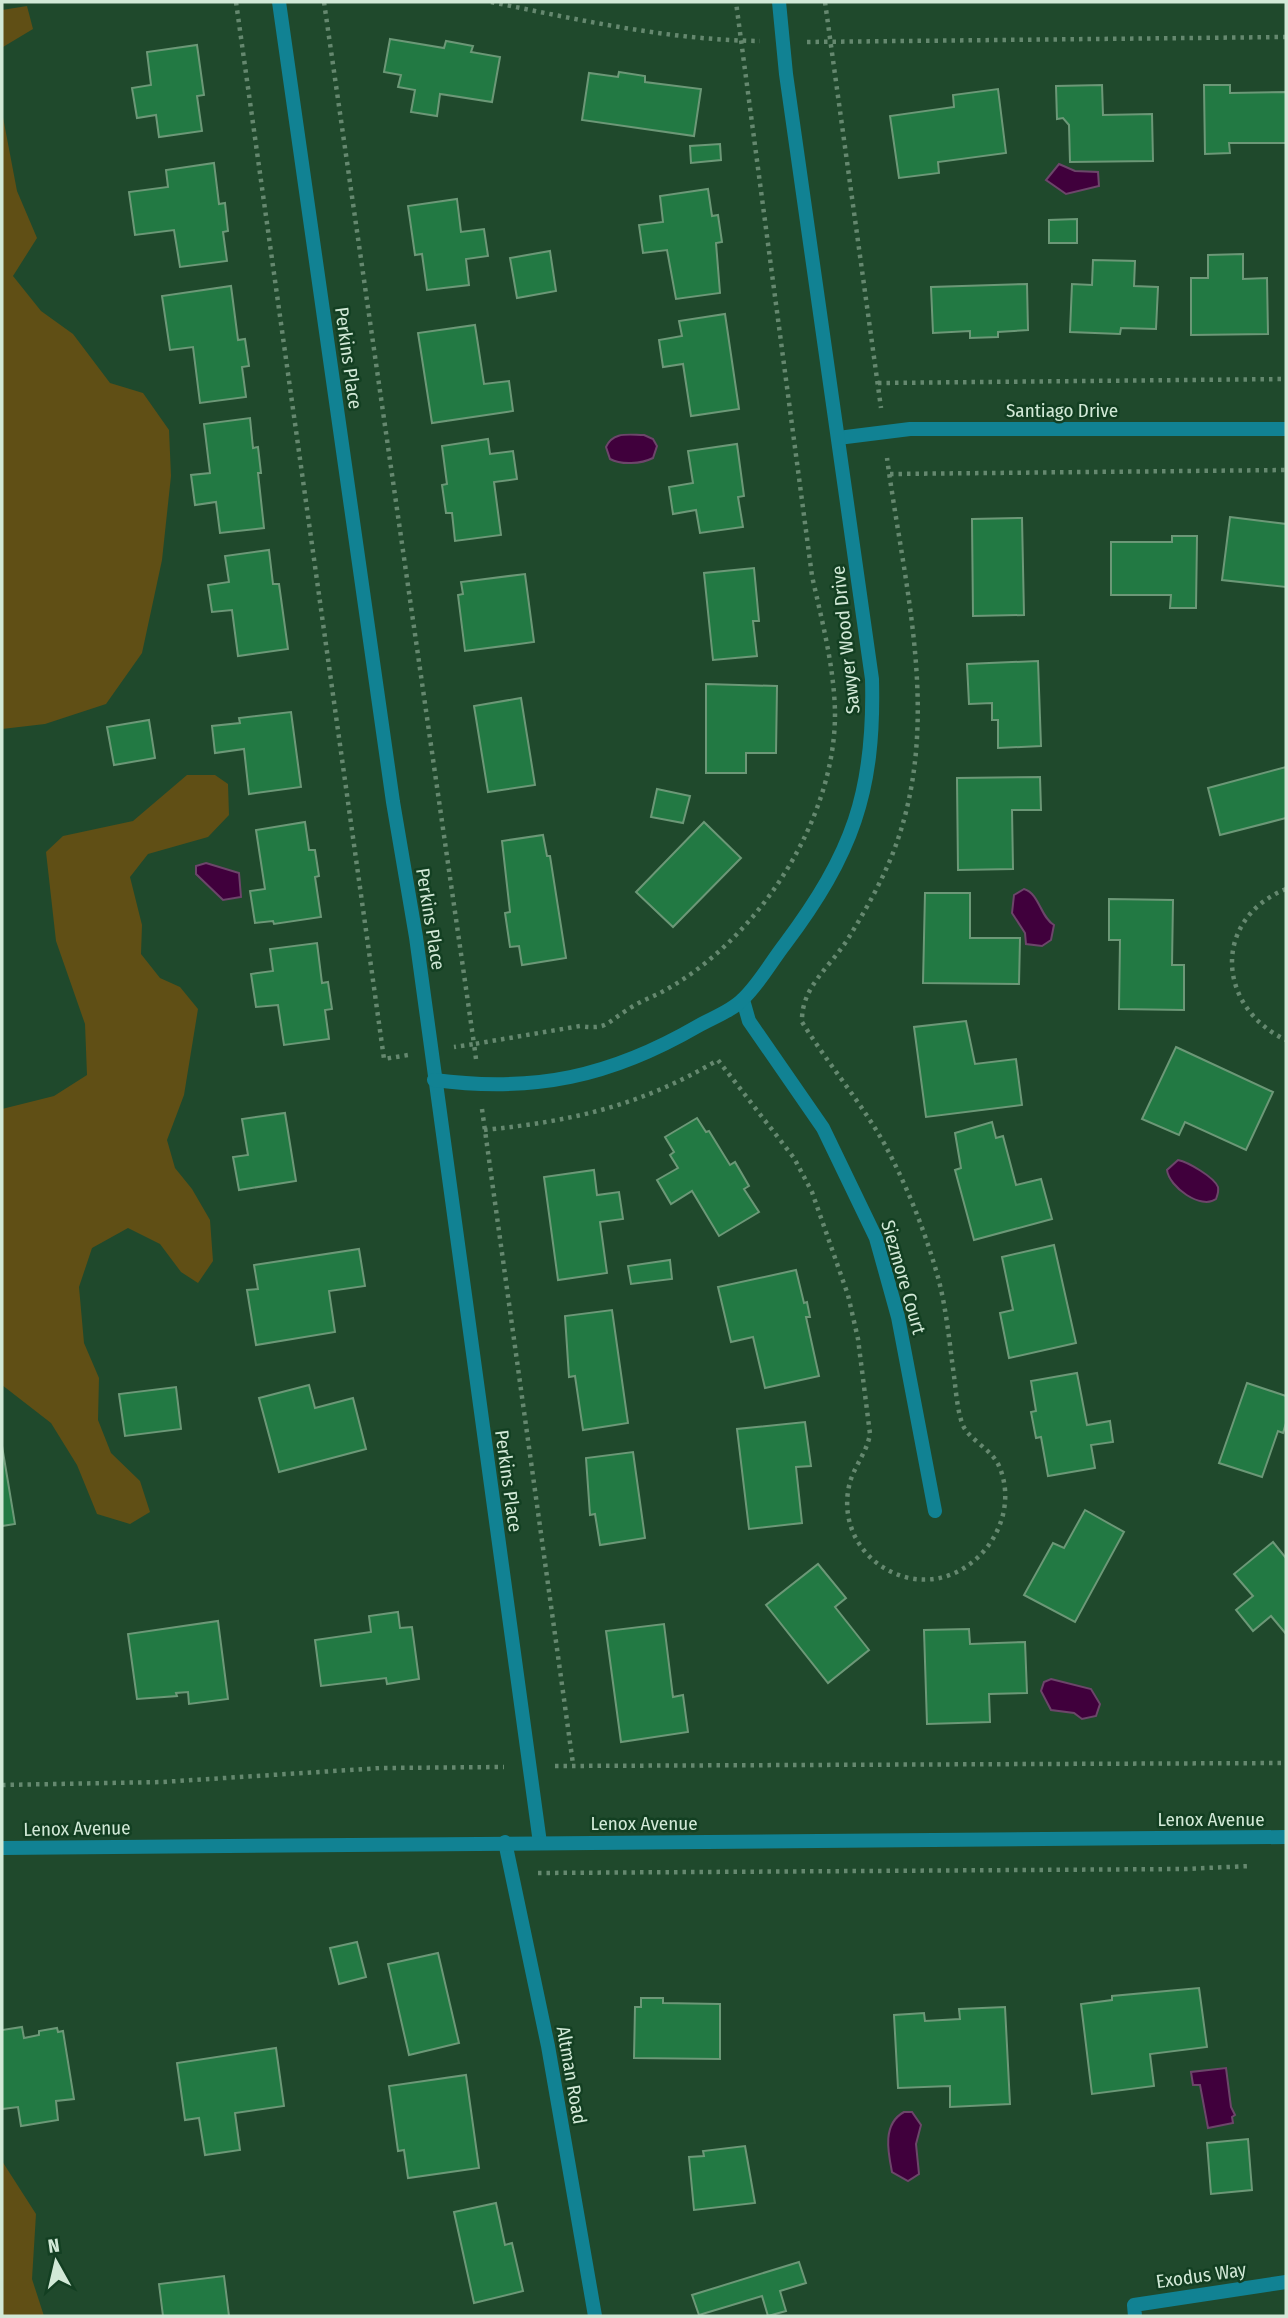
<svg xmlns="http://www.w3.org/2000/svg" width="1288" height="2318" viewBox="0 0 1288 2318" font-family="'Fira Sans Condensed',sans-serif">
  <rect width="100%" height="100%" fill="#1f492c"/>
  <!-- green -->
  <g fill="#604f15">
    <path d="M27,6l6,23 -30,18 -1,3v-40z"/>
    <path d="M2,112l15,79 20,47 -24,38 28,35 32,23 37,49 33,10 26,37 2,46 -9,84 -20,93 -36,51 -61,20 -43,5z"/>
    <path d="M187,775h28l13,9 1,31 -21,22 -60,17 -18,23 12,48 -1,29 19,24 20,9 18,22 -14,86 -17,45 8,28 17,21 18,31 3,41 -15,22 -17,-11 -21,-28 -32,-16 -36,20 -13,39 5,56 15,35 -1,42 13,33 29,28 10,31 -20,12 -33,-10 -20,-49 -26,-42 -49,-38v-276l52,-13 33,-21 -2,-51 -29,-83 -10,-89 17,-16 70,-15z"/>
    <path d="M2,2161l34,53 -4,65 12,37h-42z"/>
  </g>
  <!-- water -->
  <g fill="#40003c" stroke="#6c466a" stroke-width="2">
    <path d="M1059,164l16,7 23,1 1,14 -33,8 -20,-14z"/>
    <path d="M644,435l9,4 4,7 -4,12c-12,6 -32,7 -43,1l-4,-12c7,-16 23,-12 38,-12z"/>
    <path d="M206,863l33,10 2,24 -18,3 -27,-26v-8z"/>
    <path d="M1024,889c16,5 16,28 30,36l-3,15 -9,6 -16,-2 -1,-11 -13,-20 2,-18z"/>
    <path d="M1178,1160c10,2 36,17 40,27 1,5 -1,9 -2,12 -15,11 -47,-12 -49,-29z"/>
    <path d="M1051,1679l40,10 9,15 -4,12 -14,3 -8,-6 -23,-3 -10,-19 3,-9z"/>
    <path d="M1226,2068l5,39 4,8 -3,2 1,6 -25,5 -8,-43h-7l-2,-13z"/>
    <path d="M904,2112h8l9,13 -5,19 3,30 -11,7 -16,-9c-4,-20 -10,-48 12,-60z"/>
  </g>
  <!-- building -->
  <g fill="#227943" stroke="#6c9877" stroke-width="2">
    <path d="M390,39l54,9 2,-7 27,5 -2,6 29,5 -8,45 -52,-8 -3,22 -26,-4 4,-22 -17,-3 3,-12 -17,-3z"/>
    <path d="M197,45l7,50 -7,1 5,35 -43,6 -3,-22 -19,3 -5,-30 19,-3 -4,-33z"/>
    <path d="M619,72l26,4v6l56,7 -7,47 -112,-16 7,-47 29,4z"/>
    <path d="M1102,85l1,30 49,-1 1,47 -83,1 -1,-37 -6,-7 -6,1 -1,-33z"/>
    <path d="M1204,85h26v8l56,-1v51h-57l1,10 -25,1z"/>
    <path d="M998,89l8,64 -68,9 1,11 -40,5 -9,-62 64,-9 -1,-12z"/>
    <path d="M720,144l1,16 -30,3 -1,-17z"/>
    <path d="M214,163l5,41 6,-1 3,28 -5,1 4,29 -47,6 -6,-37 -39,5 -6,-43 39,-5 -2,-17z"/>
    <path d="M708,189l4,27 6,-1 4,27 -6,1 4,50 -44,6 -9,-49 -24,3 -4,-28 24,-3 -3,-26z"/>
    <path d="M457,199l4,33 23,-3 4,27 -22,3 3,26 -42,5 -5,-36 -7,1 -7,-49z"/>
    <path d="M1077,219v24h-28v-23z"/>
    <path d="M550,251l6,40 -39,7 -7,-40z"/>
    <path d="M1243,254v25l24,-1 1,56 -77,1v-57h17v-23z"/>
    <path d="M1093,260l42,1 -1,25 24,1 -2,42 -35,-1 -1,6 -50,-2 2,-48 20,1z"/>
    <path d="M1027,284l1,46 -30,2v5l-28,1v-7l-37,2 -2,-46z"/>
    <path d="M231,286l7,54 7,-1 4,27 -7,1 4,30 -46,6 -7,-56 -23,3 -8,-54z"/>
    <path d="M725,314l14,95 -48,7 -8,-52 -20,3 -4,-27 23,-4 -3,-15z"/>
    <path d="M475,325l9,59 25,-3 4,30 -81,12 -14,-90z"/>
    <path d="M250,418l3,30 5,-1 3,26h-3l6,55 -44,5 -4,-31 -21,3 -4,-30 19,-2 -6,-49z"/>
    <path d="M488,439l2,15 23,-3 4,28 -23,3 7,53 -46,6 -3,-28h-6l-4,-28 5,-1 -5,-38z"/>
    <path d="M737,444l7,52 -6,1 5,30 -43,6 -4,-23 -23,4 -4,-27 24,-4 -5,-32z"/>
    <path d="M1230,517l56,7v63l-64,-7z"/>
    <path d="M1022,518l2,97 -51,1 -1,-97z"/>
    <path d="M1172,536h25l-1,72h-26l1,-13h-60v-53h61z"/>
    <path d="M269,550l4,34h6l9,65 -50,7 -6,-46 -20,2 -4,-27 21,-3 -4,-26z"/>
    <path d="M754,568l5,53h-6l4,35 -44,4 -9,-87z"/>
    <path d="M525,574l9,68 -69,9 -7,-56 5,-1 -2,-12z"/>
    <path d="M1038,661l3,85 -43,2v-28h-6v-17l-23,1 -2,-40z"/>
    <path d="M706,684l71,2 -1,67h-30v20h-40z"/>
    <path d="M521,698l14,87 -47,7 -14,-86z"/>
    <path d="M291,712l10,75 -52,7 -5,-45 -29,4 -3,-27 28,-3 -1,-5z"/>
    <path d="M149,720l6,38 -41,7 -7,-38z"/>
    <path d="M1286,767v51l-66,17 -12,-47z"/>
    <path d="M1040,777l1,33h-29l1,59 -55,1 -1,-92z"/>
    <path d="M657,789l33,7 -7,27 -32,-6z"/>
    <path d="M305,822l4,28h6l4,26 -4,1 6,40 -47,7 -1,-3 -18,2 -5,-32 15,-2 -9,-59z"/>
    <path d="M704,822l37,36 -68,69 -37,-35z"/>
    <path d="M543,835l4,21h3l16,102 -44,7 -3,-19 -9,1 -5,-34 5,-1 -8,-71z"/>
    <path d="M925,893h45v45h50l-1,46 -96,-1z"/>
    <path d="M1109,899l64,1 -1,65h12v45l-65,-1 1,-69h-11z"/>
    <path d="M317,943l5,40 6,-1 4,27 -7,1 4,29 -45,6 -6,-40 -22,2 -5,-33 22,-3 -3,-22z"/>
    <path d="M966,1021l9,43 41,-5 6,46 -96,12 -12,-90z"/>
    <path d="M1176,1047l97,45 -27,58 -61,-28 -6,13 -37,-16z"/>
    <path d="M285,1113l11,68 -57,9 -6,-33 15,-2 -6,-36z"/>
    <path d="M697,1118l9,14 3,-1 21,34 5,-3 14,24 -5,3 15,23 -40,24 -27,-45 -21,13 -14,-24 21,-12 -8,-13 4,-3 -9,-15z"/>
    <path d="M992,1122l4,16 7,-2 13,49 25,-6 11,40 -78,21 -19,-70 6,-2 -6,-35z"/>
    <path d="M594,1170l3,25 22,-3 4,27 -23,3 7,51 -49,7 -14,-103z"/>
    <path d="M1054,1245l22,98 -67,15 -9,-45 13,-3 -11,-53z"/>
    <path d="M359,1249l6,37 -36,5 6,41 -79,13 -9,-55 11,-1 -4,-24z"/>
    <path d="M670,1260l2,19 -41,5 -3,-18z"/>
    <path d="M796,1270l8,33 3,-1 3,15h-4l13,59 -54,12 -12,-51 -22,5 -13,-55z"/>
    <path d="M612,1310l16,113 -45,7 -8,-54 -6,1 -4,-61z"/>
    <path d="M1077,1373l10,52 23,-4 3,21 -22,3 4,23 -47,8 -7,-39 -5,1 -5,-26 5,-1 -5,-30z"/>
    <path d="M1247,1383l39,13v27l-3,10 -5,-2 -16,46 -43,-14z"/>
    <path d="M309,1385l6,23 38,-10 13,51 -87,23 -20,-74z"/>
    <path d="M176,1387l5,42 -56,7 -6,-42z"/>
    <path d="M805,1422l6,44 -15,1 6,56 -53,6 -12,-100z"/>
    <path d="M2,1446l13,78 -13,2z"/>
    <path d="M633,1452l12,86 -45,7 -5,-31 -5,1 -4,-57z"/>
    <path d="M1085,1510l39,22 -49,90 -51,-27 29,-52 11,5z"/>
    <path d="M1273,1542l13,16v76l-15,-18 -18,15 -17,-21 17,-14 -19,-22z"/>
    <path d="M818,1564l28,34 -11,9 34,43 -41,33 -62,-78z"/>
    <path d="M398,1612l2,16 12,-1 7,52 -32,5 -1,-6 -65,8 -6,-46 56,-8 -2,-16z"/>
    <path d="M218,1621l10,78 -39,5 -1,-12 -12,1 1,3 -40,3 -9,-65z"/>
    <path d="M664,1624l9,73 10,-2 5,37 -67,10 -15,-111z"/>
    <path d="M969,1629l1,15 55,-2 2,51 -38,1 1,28 -63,2 -3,-94z"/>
    <path d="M357,1942l9,35 -27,7 -9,-36z"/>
    <path d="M438,1953l21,90 -50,12 -21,-91z"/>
    <path d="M1199,1988l8,59 -57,7 4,32 -62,8 -11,-90 31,-4v-4z"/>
    <path d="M641,1998h22v5l57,1v55l-86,-1 1,-51h6z"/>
    <path d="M1005,2007l5,97 -60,3v-21l-52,2 -4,-73 30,-2 1,8 35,-2 -1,-10z"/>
    <path d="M22,2027l2,11 15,-3v-4l18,-3 1,4 5,-1 11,68 -18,2 2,19 -37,6 -3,-19 -16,2v-79z"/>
    <path d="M276,2048l8,58 -49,7 5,37 -35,5 -6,-37 -14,2 -8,-57z"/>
    <path d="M466,2075l13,93 -71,10 -4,-28 -6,1 -9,-65z"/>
    <path d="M1248,2139l4,51 -41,4 -4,-51z"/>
    <path d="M745,2146l10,57 -61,7 -5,-53 15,-1 -1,-5z"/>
    <path d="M496,2203l9,42 7,-2 11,48 -49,12 -20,-91z"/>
    <path d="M799,2262l7,21 -26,8 6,20 -18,5 -6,-20 -63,19 -7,-20z"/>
    <path d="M224,2276l5,40h-66l-4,-32z"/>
  </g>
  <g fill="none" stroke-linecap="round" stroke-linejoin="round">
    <!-- path -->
    <g stroke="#65886f" stroke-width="4.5" stroke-dasharray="3.5 5" stroke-linecap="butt">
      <path d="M236,2l148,1057 24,-4"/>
      <path d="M324,2l150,1042 -20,3"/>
      <path d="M491,2c89,18 177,38 269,39"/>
      <path d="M825,2l56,406"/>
      <path d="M807,42l479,-5"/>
      <path d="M878,383l408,-4"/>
      <path d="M890,474l396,-4"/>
      <path d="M1286,889c-74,30 -70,118 0,151"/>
      <path d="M476,1059l-2,-15 106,-18c27,4 26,-3 47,-16 10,-7 22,-12 33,-17 95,-50 176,-171 175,-281 -1,-46 -13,-91 -23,-136l-76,-574"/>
      <path d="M482,1109l91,655"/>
      <path d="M484,1130c89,-9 156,-24 234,-70l76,98 18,34 36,103 10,44 12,95c-3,18 -15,31 -20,48 -12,44 15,86 59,96 61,13 115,-55 90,-112 -8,-18 -31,-26 -37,-43 -5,-15 -6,-32 -8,-47 -5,-36 -8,-74 -19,-109 -12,-41 -30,-85 -50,-122 -24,-43 -57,-81 -83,-123 -1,-36 29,-55 47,-85 18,-29 37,-63 48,-95 44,-126 7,-257 -10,-384"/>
      <path d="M555,1766l731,-3"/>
      <path d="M2,1785l160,-3 219,-14 123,-1"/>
      <path d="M538,1873l647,-4 65,-3"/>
    </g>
    <!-- minor -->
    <g stroke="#118293" stroke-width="14">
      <path d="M279,2l114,800 23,135 124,906"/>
      <path d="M838,438l72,-9h376"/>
      <path d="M743,1000l6,21 74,107 53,110 22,79 37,194"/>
      <path d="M434,1080c100,13 176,-3 264,-54 14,-8 34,-15 45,-27 16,-15 28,-37 42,-55 67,-90 90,-151 87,-265l-86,-605 -7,-72"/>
      <path d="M505,1842l43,204 47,270"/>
      <path d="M1135,2316l-1,-11 152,-23"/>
    </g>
    <!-- tertiary -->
    <path stroke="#118293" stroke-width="14" d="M2,1848l1284,-11"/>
  </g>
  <g text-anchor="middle" stroke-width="5" stroke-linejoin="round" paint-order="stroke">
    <!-- street labels -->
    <g font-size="19" fill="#d2e9d7" stroke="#133f22">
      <text transform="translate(349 358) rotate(82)" y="7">Perkins Place</text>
      <text x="1062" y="417">Santiago Drive</text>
      <text transform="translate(845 640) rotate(-96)" y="7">Sawyer Wood Drive</text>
      <text transform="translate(431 919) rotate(81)" y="7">Perkins Place</text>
      <text transform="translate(904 1277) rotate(74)" y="7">Siezmore Court</text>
      <text transform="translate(509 1481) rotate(82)" y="7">Perkins Place</text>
      <text x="1211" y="1826">Lenox Avenue</text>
      <text x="644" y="1830">Lenox Avenue</text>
      <text transform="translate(77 1828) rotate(-1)" y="7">Lenox Avenue</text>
      <text transform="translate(572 2075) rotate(80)" y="7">Altman Road</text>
      <text transform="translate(1201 2275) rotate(-8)" y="7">Exodus Way</text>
    </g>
  </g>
  <!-- border -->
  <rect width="1288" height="2318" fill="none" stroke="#d2e9d7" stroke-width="7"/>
  <!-- north arrow -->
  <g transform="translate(56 2262) rotate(352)" stroke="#133f22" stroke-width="5" paint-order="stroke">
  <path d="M0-5L12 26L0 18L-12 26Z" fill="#d2e9d7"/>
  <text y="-10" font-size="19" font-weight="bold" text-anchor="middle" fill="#d2e9d7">N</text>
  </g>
</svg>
